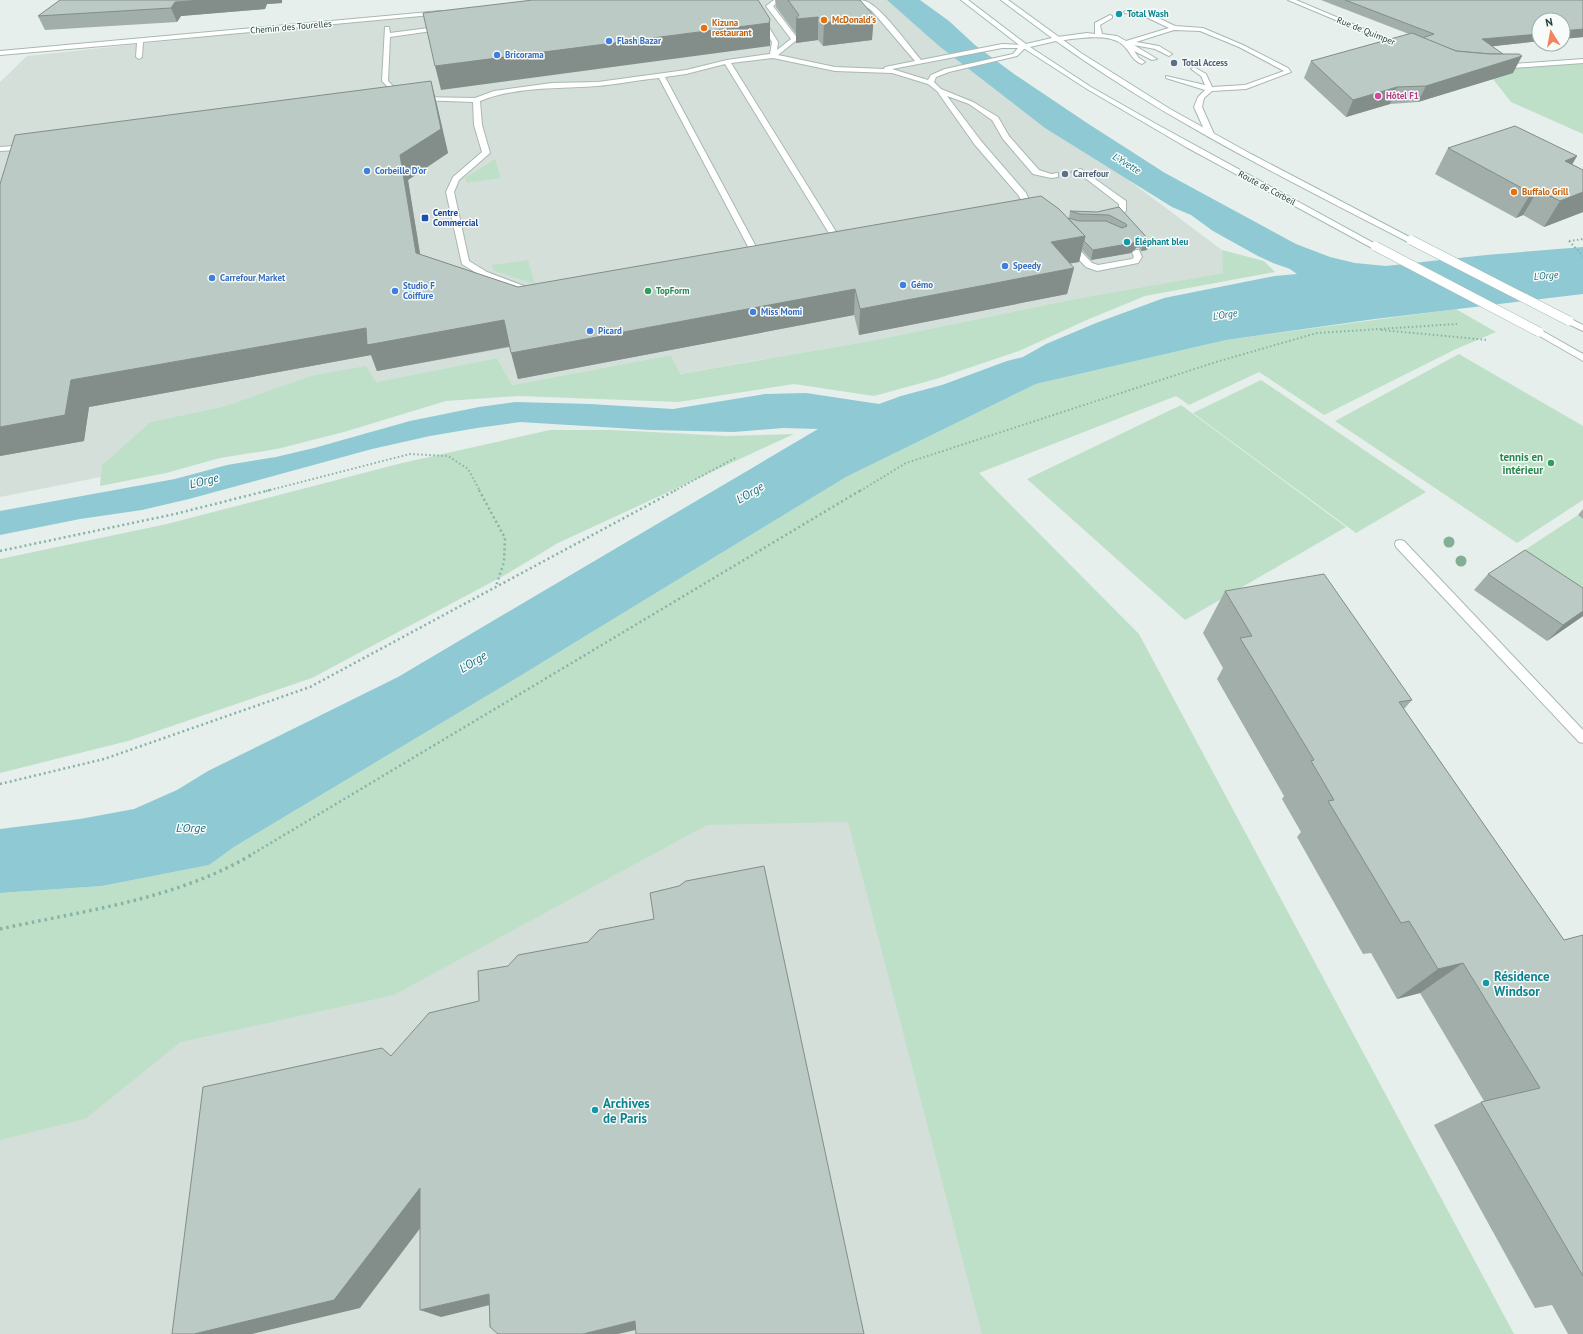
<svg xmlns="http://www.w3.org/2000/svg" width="1583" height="1334" font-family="'PT Sans',sans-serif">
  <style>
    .built { fill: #d4dfda }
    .green { fill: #bfe0c8 }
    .water { fill: #8ec9d4 }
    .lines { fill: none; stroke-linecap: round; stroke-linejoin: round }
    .service-casing { stroke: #a8b8b2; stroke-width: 2 }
    .minor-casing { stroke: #a8b8b2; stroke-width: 2 }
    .secondary-casing { stroke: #a4bbb3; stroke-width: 2 }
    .path-far2 { stroke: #86b3a5; stroke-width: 2; stroke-dasharray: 1.5 2.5; stroke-linecap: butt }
    .path-far1 { stroke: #86b3a5; stroke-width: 2.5; stroke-dasharray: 2 3; stroke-linecap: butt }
    .path { stroke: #86b3a5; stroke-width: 3.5; stroke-dasharray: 2.5 4; stroke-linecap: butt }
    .service { fill: #fff; fill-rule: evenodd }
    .minor { fill: #fff; fill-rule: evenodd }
    .secondary { fill: #fff; fill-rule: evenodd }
    .secondary-bridge-casing { stroke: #a4bbb3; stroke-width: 10; stroke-linecap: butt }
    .secondary-bridge { stroke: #fff; stroke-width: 9 }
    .tree { fill: #80af93 }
    .wall { fill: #a1aea9 }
    .shaded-wall { fill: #838d89 }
    .building { fill: #bbcac4; stroke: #838d89 }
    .culture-dot { fill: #0f9aa8; stroke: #f7fbf9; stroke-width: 1.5 }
    .food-dot { fill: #e8710a; stroke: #f7fbf9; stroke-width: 1.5 }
    .shop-dot { fill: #3f7fe0; stroke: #f7fbf9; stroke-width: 1.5 }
    .service-dot { fill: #5c6f8a; stroke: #f7fbf9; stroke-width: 1.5 }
    .hotel-dot { fill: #d1479c; stroke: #f7fbf9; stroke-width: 1.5 }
    .transit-dot { fill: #1a4fb4; stroke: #f7fbf9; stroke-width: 1.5 }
    .leisure-dot { fill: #2e9e5b; stroke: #f7fbf9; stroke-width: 1.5 }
    .labels { text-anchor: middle; stroke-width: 3; stroke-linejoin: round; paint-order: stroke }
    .far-culture-label { font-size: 9px; font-weight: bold; fill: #0d838f; stroke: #f7fbf9; text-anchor: start }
    .far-food-label { font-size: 9px; font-weight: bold; fill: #c56008; stroke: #f7fbf9; text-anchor: start }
    .far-street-label { font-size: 9px; fill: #24423a; stroke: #f7fbf9 }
    .far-shop-label { font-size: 9px; font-weight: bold; fill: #366cbe; stroke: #f7fbf9; text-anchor: start }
    .far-service-label { font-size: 9px; font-weight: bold; fill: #4e5e75; stroke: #f7fbf9; text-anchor: start }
    .far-hotel-label { font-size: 9px; font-weight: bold; fill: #b23c85; stroke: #f7fbf9; text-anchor: start }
    .far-transit-label { font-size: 9px; font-weight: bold; fill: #164399; stroke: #f7fbf9; text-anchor: start }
    .far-leisure-label { font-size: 9px; font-weight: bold; fill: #27864d; stroke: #f7fbf9; text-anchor: start }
    .far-water-label { font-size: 10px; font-style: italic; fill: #1c6f80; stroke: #f7fbf9 }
    .leisure-label { font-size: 11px; font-weight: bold; fill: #27864d; stroke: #f7fbf9; text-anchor: end }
    .water-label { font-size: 12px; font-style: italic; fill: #1c6f80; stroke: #f7fbf9 }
    .near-culture-label { font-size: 13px; font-weight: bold; fill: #0d838f; stroke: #f7fbf9; text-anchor: start }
  </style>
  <rect width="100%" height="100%" fill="#e6efeb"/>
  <g class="built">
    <polygon points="552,0 888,0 1222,250 1224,273 1080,298 870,341 679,374 671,355 512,385 497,358 376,382 226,406 150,422 102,465 101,477 0,497 0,82 27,56"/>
    <polygon points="971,477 1494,1334 0,1334 0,983"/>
  </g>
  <g class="green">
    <polygon points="1583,61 1583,134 1511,102 1485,69"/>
    <polygon points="495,159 501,178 467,183 465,178"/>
    <polygon points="1222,250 1264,261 1275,272 1145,296 1089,319 1019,351 936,379 874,396 794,384 678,402 519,396 446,401 344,432 277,449 220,458 166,473 100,486 102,465 150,422 226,406 311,376 366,366 376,382 497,358 512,385 671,355 680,374 870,341 1080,298 1223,273"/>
    <polygon points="528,260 535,284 494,271 492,265"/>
    <polygon points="1456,309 1496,332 1456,349 1324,415 1259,372 1189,405 1176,396 979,473 1139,634 1514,1334 982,1334 848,822 707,825 394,995 181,1042 85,1119 0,1140 0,893 102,886 208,865 234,847 520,676 846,477 1036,384 1226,340"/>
    <polygon points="1459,354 1583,426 1583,500 1517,543 1335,421"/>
    <polygon points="1261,380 1426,492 1356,533 1193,413"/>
    <polygon points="1181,405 1346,527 1185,620 1027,479"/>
    <polygon points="550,430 613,430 727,436 794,434 558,543 505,575 312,678 128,741 0,773 0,559 167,524 402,463"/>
    <polygon points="1578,515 1583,519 1583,603 1514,557"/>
  </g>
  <polygon class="water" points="887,0 920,0 949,21 975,45 1014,74 1087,123 1165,173 1296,244 1330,257 1355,263 1386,266 1486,255 1583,247 1583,294 1375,319 1226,340 1036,384 846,477 520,676 234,847 209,865 168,873 102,886 0,893 0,829 80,819 134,809 177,790 208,771 398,677 818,429 783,428 734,432 651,430 520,422 477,428 430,436 372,449 189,499 142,510 80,519 0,535 0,511 175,479 227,465 276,457 314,448 410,421 479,407 515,402 590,404 673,409 765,394 806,393 879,404 901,396 942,385 1007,361 1023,357 1046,344 1096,323 1164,298 1275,276 1297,274 1290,269 1273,263 1258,256 1213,231 1191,215 1172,207 1045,128 939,46"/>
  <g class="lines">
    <defs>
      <g id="service">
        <path d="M746,0H752L778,42L777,50L791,39L766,6L774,0H781L773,6L798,39L778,55L835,67L884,69L885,67L915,61L879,19L871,10L856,0C859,0 862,0 865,1C881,6 909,46 921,60L1002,44L1026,45V47L1017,56L949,72L936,77L934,82L941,89L973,102L998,117L1009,136L1039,170L1051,174L1058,173V177L1051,178L1033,174L1003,139L992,120L969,104L947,96L981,141L1026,193L1033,210L1037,213L1036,215H1033L1027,213L1019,196L975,145L937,91L928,84L892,73L835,71L773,58L731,63L843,243L842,245H839L835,243L725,64L686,74L665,77L761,256L760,258H754L753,256L659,78C639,80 618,84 598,86C558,89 518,86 480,101L482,125L490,153L459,180L454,192L469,261L487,272L535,290L536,292L535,294H529L481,276L462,264L446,192L453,177L482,152L474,125L473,102L419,100L417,99V97L475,98L494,91L552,83L598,82L686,70L727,60L770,54L772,42ZM1002,48H1018L1013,54L945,69L931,75L928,80L892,69Z"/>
        <path d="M1127,10L1148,13L1175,26L1203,28L1243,45L1288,68L1291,72L1246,89L1212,91L1204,98L1202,107L1214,134L1210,136H1207L1194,107L1198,97L1205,90L1166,78V76L1205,85L1201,76L1191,69L1194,67L1206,74L1212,87L1245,85L1284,71L1239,47L1200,31L1174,30L1136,42L1159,46L1172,54L1169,56L1155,49L1134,45L1157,59L1152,60L1134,51L1139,58L1145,62L1142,64C1132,61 1130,51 1123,45C1109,32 1074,39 1057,41L1054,39L1057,37L1087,33L1095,34V23L1110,15L1112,16V18L1100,25L1102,34L1117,36L1126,41L1169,28L1144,16L1125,13L1124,12Z"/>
        <polygon points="440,11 442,12 442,14 143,42 142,57 139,59 136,57 137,43 0,55 0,51"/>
        <polygon points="444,26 447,28 446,29 390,37 388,81 398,91 406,94 403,96 394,93 382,81 385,27 389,27 390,33"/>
        <polygon points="27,145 31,147 30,149 0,151 0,147"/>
        <polygon points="1081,169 1126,201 1126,211 1120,215 1103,218 1103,214 1114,211 1119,208 1119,204 1080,174 1075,174 1071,172"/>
        <polygon points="1066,242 1072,242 1092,263 1098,265 1132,259 1134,257 1132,252 1136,250 1139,250 1142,257 1138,263 1097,271 1086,267 1066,246 1065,244"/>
        <polygon points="1400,540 1404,541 1583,730 1583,743 1579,742 1396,547 1395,544 1396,541"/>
      </g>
      <g id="minor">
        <polygon points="1288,0 1296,0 1405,46 1400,47"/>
        <polygon points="1583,59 1583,63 1500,69 1497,67 1500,65"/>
      </g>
      <g id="secondary">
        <path d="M961,0H968L1026,44L1052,38L1001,0H1008L1081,53L1170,109L1251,154L1415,240L1414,242H1408C1288,180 1166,120 1056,41L1030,47L1091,87L1158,125L1379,246L1378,248H1372L1186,147L1087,89L1022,47Z"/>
        <polygon points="1569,318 1583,325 1583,331 1566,323 1565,321 1566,319"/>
        <polygon points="1539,329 1583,354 1583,361 1536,334 1534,332"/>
      </g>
    </defs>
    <use href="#service" class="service-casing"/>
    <use href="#minor" class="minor-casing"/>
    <use href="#secondary" class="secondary-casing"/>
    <g class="path-far2">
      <polyline points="1569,241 1583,256"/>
      <polyline points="1569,241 1583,239"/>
      <polyline points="1381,330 1488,340"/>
      <polyline points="266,491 410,454 448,456 468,469 480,491"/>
      <polyline points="674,491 735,458"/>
      <polyline points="860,491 906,463 1216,362 1317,333 1457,324"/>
    </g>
    <g class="path-far1">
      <polyline points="479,490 505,538 504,562 496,586"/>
      <polyline points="0,551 175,514 270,490"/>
      <polyline points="0,784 104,759 310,687 676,490"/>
      <polyline points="249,856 861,490"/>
    </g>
    <path class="path" d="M0,929C83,911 177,899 251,855"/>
    <use href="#service" class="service"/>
    <use href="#minor" class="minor"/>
    <use href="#secondary" class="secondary"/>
    <defs>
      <g id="secondary-bridge">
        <polyline points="1411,240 1569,321"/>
        <polyline points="1375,246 1539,332"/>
      </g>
    </defs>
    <use href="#secondary-bridge" class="secondary-bridge-casing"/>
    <use href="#secondary-bridge" class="secondary-bridge"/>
  </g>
  <g class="tree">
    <circle cx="1449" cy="542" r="5.5"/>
    <circle cx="1461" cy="561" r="5.5"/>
  </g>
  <g class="wall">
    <polygon points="60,0 282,0 282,3 267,4 265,9 181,16 177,22 45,30 38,16"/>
    <polygon points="775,0 860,0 872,40 823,46 818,40 796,43 796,34 776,7"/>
    <polygon points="1321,0 1583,0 1583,37 1492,46 1513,73 1418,102 1390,104 1346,117 1304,78 1311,61 1409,34"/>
    <polygon points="431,81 437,105 448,153 408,180 420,254 518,287 1069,219 1070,211 1097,212 1119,207 1150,241 1147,250 1141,251 1139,248 1136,248 1131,253 1091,260 1082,250 1079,262 1069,263 1074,268 1067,294 859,335 854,315 518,379 510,347 377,371 371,355 89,407 84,441 0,456 0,184"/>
    <polygon points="1448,148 1577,156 1572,164 1583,170 1583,212 1544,227 1523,215 1516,218 1435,174"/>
    <polygon points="1583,509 1583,519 1578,515"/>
    <polygon points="1488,574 1583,616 1547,641 1474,590"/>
    <polygon points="1225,591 1412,700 1404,709 1564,940 1583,935 1583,1334 1568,1334 1552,1305 1535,1308 1434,1125 1481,1102 1484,1101 1420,993 1397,999 1371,953 1363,954 1297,837 1301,832 1282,799 1284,796 1217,679 1223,668 1203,633"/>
  </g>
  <g class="shaded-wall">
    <polygon points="204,0 282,0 282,3 267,4 265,9 181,16 177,22 171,8 175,2"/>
    <polygon points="874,16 872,40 823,46 824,23"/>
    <polygon points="818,17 818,40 796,43 796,19"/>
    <polygon points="770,19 770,46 441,90 435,66"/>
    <polygon points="1583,29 1583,37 1563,39 1563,31"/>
    <polygon points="1539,34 1539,41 1478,48 1482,39"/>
    <polygon points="1522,56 1513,73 1418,102 1426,86"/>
    <polygon points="431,81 437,105 448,153 408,180 424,278 416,253 400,155"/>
    <polygon points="1397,87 1390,104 1346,117 1353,100"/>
    <polygon points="1577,156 1562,182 1565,161"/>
    <polygon points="1538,190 1523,215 1516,218 1531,193"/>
    <polygon points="1583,192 1583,212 1544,227 1560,201"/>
    <polygon points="1085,236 1079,262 1045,268 1051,242"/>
    <polygon points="1139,239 1136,248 1131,253 1091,260 1093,250"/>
    <polygon points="1150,241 1147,250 1141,251 1144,242"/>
    <polygon points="1074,268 1067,294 859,335 860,309"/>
    <polygon points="855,289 854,315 518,379 511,353"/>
    <polygon points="504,320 511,346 377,371 371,355 89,407 84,441 0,456 0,427 71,380 366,328"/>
    <polygon points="1583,611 1583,616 1547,641 1563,625"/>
    <polygon points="1463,963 1420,993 1397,999 1438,969"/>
    <polygon points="420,1188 440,1202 360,1308 252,1334 194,1334"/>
    <polygon points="489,1294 506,1301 441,1317 420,1310"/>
    <polygon points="635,1321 644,1328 618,1334 583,1334"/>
  </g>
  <g class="building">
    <polygon points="60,0 204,0 175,2 171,8 38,16"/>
    <polygon points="533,0 758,0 770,19 769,23 435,66 423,13"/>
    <polygon points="788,0 860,0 874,16 824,23 818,17 796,19 799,15"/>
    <polygon points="1345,0 1583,0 1583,29 1563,31 1563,20 1539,20 1539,34 1482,39 1503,54 1490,54 1456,51 1422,38 1434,34"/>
    <polygon points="1412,33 1456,51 1490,54 1519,54 1522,56 1426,86 1397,87 1353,100 1311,61"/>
    <polygon points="431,81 441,129 400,155 416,253 518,287 1041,196 1059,209 1085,236 1051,242 1074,268 860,309 855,289 511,353 504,320 367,345 366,328 71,380 65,415 0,427 0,184 15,135"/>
    <polygon points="1515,126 1577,156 1565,161 1583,170 1583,192 1560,201 1538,190 1531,193 1448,148"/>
    <polygon points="1119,207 1150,241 1144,242 1142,239 1139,239 1133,243 1093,250 1084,241 1085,236 1068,218 1079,221 1106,221 1122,228 1127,226 1126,224 1109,215 1080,214 1070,211 1097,212"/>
    <polygon points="1525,550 1583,588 1583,611 1563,625 1488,574"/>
    <polygon points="1324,574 1412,700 1399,702 1564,940 1583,935 1583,1276 1481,1102 1540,1088 1463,963 1438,969 1409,921 1401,923 1328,801 1334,800 1311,761 1314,760 1240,638 1252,636 1225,591"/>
    <polygon points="764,866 864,1334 636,1334 635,1321 583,1334 498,1334 490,1327 489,1294 420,1310 420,1188 334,1300 194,1334 172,1334 203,1087 382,1048 391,1056 429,1013 479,1001 478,971 508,966 518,955 588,942 599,930 654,919 650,893 679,886 686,881"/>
  </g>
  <g class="culture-dot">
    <circle cx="1119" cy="14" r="4"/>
    <circle cx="1127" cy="242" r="4"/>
    <circle cx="1486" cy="983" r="4"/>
    <circle cx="595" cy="1110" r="4"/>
  </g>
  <g class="food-dot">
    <circle cx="824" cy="20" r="4"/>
    <circle cx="704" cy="28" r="4"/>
    <circle cx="1514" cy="192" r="4"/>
  </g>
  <g class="shop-dot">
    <circle cx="609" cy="41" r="4"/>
    <circle cx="497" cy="55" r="4"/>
    <circle cx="367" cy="171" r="4"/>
    <circle cx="1005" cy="266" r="4"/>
    <circle cx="212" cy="278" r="4"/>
    <circle cx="903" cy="285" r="4"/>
    <circle cx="395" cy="291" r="4"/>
    <circle cx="753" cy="312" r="4"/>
    <circle cx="590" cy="331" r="4"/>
  </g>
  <g class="service-dot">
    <circle cx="1174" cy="63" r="4"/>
    <circle cx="1065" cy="174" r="4"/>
  </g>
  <circle class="hotel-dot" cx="1378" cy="96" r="4"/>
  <rect class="transit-dot" x="421" y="214" width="8" height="8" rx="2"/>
  <g class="leisure-dot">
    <circle cx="648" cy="291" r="4"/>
    <circle cx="1551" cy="463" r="4"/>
  </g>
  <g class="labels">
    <g class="far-culture-label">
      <text x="1127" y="17">Total Wash</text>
      <text x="1135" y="245">Éléphant bleu</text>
    </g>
    <g class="far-food-label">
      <text x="832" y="23">McDonald's</text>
      <text x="712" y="26">Kizuna<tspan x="712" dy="10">restaurant</tspan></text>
      <text x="1522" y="195">Buffalo Grill</text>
    </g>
    <g class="far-street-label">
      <text transform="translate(291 27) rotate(-5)" y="3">Chemin des Tourelles</text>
      <text transform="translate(1366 31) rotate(22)" y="3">Rue de Quimper</text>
      <text transform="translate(1267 188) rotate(28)" y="3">Route de Corbeil</text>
    </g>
    <g class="far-shop-label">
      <text x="617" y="44">Flash Bazar</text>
      <text x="505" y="58">Bricorama</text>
      <text x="375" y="174">Corbeille D'or</text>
      <text x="1013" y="269">Speedy</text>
      <text x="220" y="281">Carrefour Market</text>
      <text x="911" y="288">Gémo</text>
      <text x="403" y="289">Studio F<tspan x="403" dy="10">Coiffure</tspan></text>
      <text x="761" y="315">Miss Momi</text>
      <text x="598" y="334">Picard</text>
    </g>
    <g class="far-service-label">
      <text x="1182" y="66">Total Access</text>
      <text x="1073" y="177">Carrefour</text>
    </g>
    <g class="far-hotel-label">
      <text x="1386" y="99">Hôtel F1</text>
    </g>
    <g class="far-transit-label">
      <text x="433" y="216">Centre<tspan x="433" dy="10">Commercial</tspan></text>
    </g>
    <g class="far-leisure-label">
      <text x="656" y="294">TopForm</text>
    </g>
    <g class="far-water-label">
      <text transform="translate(1127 163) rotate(31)" y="4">L'Yvette</text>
      <text transform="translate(1546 275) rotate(-5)" y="4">L'Orge</text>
      <text transform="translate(1225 314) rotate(-9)" y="4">L'Orge</text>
    </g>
    <g class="leisure-label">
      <text x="1543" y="461">tennis en<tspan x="1543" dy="13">intérieur</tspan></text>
    </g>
    <g class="water-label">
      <text transform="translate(204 481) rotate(-14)" y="4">L'Orge</text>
      <text transform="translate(750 493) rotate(-31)" y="4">L'Orge</text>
      <text transform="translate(473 662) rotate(-32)" y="4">L'Orge</text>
      <text x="191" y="832">L'Orge</text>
    </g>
    <g class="near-culture-label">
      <text x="1494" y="981">Résidence<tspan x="1494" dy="15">Windsor</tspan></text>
      <text x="603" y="1108">Archives<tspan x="603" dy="15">de Paris</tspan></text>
    </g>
  </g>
  <g transform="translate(1551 32) rotate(349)"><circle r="19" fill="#f7fbf9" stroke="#a3b1ad"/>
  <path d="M0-3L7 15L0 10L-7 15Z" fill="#f4845f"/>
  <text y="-6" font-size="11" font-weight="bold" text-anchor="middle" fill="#24423a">N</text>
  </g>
</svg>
